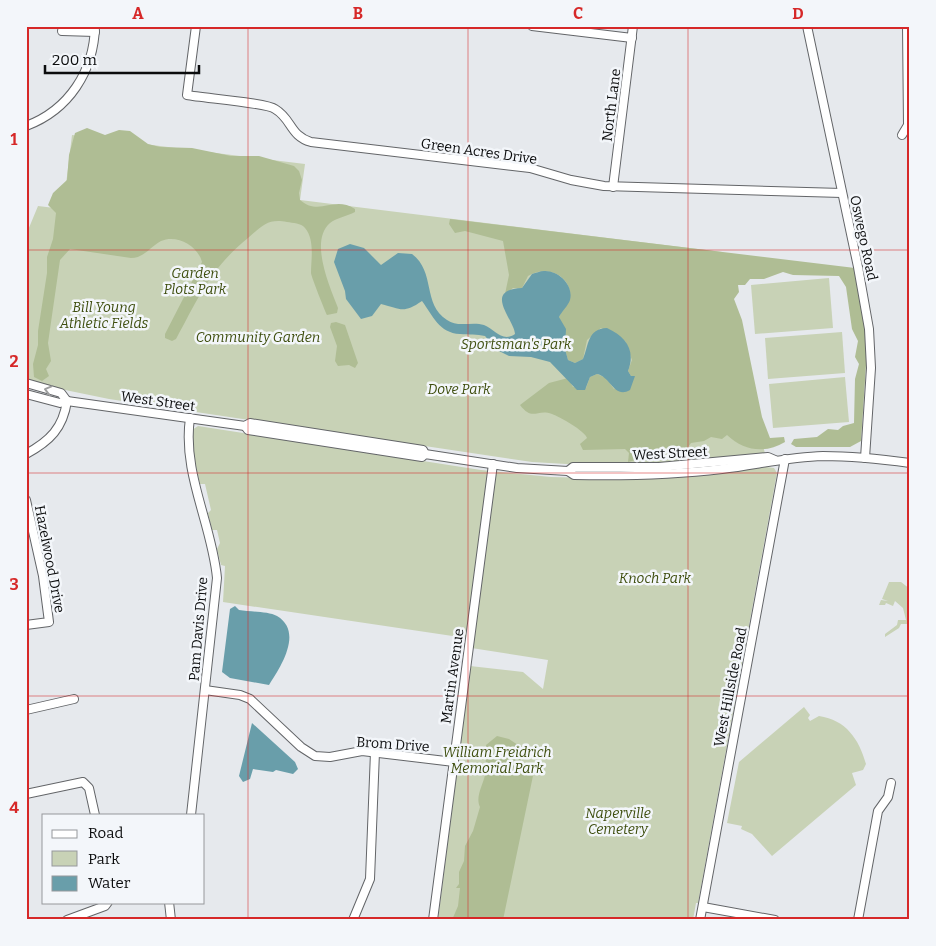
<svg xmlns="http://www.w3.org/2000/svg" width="936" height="946" font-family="Bitter,serif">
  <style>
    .green { fill: #c8d2b6 }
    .forest { fill: #afbd94 }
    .water { fill: #699eaa }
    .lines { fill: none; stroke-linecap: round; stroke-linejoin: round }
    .minor-casing { stroke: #636568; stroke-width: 10 }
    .minor { stroke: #fff; stroke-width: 8 }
    .oneway { stroke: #9d9e9e }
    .grid { fill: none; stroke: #d62828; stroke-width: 1; stroke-opacity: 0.55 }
    .labels { text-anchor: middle; stroke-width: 5; stroke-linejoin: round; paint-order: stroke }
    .street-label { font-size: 14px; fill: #0b0c0d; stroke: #f3f6fa }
    .park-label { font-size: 14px; font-style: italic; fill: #3e4e0e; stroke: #f3f6fa }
    .neatline { fill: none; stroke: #d62828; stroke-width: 2 }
    .grid-label { font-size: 16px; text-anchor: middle; font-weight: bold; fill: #d62828 }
  </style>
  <rect width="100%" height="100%" fill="#e6e9ed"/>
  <g class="green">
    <polygon points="72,135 305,164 300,200 722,252 765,454 646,465 600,466 532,462 109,399 36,384 26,379 26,235 38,206 63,209"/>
    <polygon points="829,278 833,328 755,334 751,285"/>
    <polygon points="842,332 845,373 768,379 765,338"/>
    <polygon points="845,377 849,422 773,428 769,384"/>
    <polygon points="198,426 481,470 551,477 636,479 712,474 766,467 774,468 777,473 698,903 696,903 693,920 438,920 470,666 523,672 543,689 548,660 465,647 466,638 223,602 225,566 221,565 217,549 220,543 217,530 212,530 208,513 211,510 205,484 200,484 192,450 192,430"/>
    <polygon points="889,582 901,582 910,589 910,624 901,624 899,628 885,637 885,634 897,625 898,620 906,620 903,608 895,601 893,606 886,603 885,605 879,605 881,600 888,601 882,599"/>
    <path d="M804,707L810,715L808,718L810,721L819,716C846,720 859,739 866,764L863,770L852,773L856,785L772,856L752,834L741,829L742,826L727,823L739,762Z"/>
  </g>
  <g class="forest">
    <path d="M87,128L105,135L119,130L130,131L148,144L160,147L192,148L231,156H259L294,166L299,171L302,180L299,193L300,200C320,217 333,195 355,209V212C347,216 336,218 330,223C309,241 330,287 338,308L337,313L327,315C325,311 311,276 311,273C311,259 315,240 305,228C301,223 293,223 287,222C268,218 262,226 248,238C210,269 199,297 176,339L172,341L165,338V334L202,262C198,246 177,234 161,241C150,247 144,258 131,258L70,249L60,260L48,343L51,361L46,369L49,376L42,381L34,377L33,364L38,345V331L47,273V257L53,239L56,213L48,205L53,193L67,180L69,155L75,133Z"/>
    <path d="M450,219L855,268L866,328L867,350L861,441L850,447H796L791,444L794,439L817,437L828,429L838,430L843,426L854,423L855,379L859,364L855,357L858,341L852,329L846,287L839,276L793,275L783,272L764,279H750L745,285H738L739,292L734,299L742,320L762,417L770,438L784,437L785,442C765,454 744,451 727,435L722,439L711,437L704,441L691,443C686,449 686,453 677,455L667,448L663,449L659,459L649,462L640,459L628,462L629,453L625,449L583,450L580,444L587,438C585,431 560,417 552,414C537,408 533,422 520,405L549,383L568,378L573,387L586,388L590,377L597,374L606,378L614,389L635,376H631L628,371L632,360L625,341L601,328L587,340L583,359L575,363L568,360L565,349L566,336L559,317C563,308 571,303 570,292C567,272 543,266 528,276L522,288H513L505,294L509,275L503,241L465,231L455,233L449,224Z"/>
    <polygon points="336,322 345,325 358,363 355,368 349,365 338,366 335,361 337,346 330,327 331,323"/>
    <path d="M497,736L509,739L521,747V762L527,769L534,771L503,920H452L458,906L460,888H456L459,884V872L464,861L465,846L473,831L480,807C475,797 483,785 485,775C486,765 486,755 486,745Z"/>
  </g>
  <g class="water">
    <path d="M350,244L364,248L381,265L398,253L412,254C436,272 422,304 447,320C458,328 472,321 484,325C495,329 502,343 515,334C514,319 482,290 522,288L532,274C536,273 540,271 544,271C558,270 574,285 570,300C568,306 562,311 559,317L566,329L565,349L568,360L575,363L583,359C589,345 587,329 607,328C626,337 636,350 628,371L631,376H635L630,390C614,399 611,377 597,374L590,377L585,390H577L550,362L531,357L509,356L497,350L485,336C477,334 469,335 460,334C439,333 433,316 422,301C403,314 401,309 381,304L372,316L361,319L346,299L345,291L334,262L338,249Z"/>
    <path d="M235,606L239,610C250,612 268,611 277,616C304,632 280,668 269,685L230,678L222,672L230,609Z"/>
    <polygon points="252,723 295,762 298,769 293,774 276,770 273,772 253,769 250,779 243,782 239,776"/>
  </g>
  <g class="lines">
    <defs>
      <g id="minor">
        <path d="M196,26L187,95C203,98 267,103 275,109C292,119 290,136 311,142L530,168L571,180L604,186L842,193"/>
        <polyline points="532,26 632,38"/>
        <polyline points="807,26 858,267 869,329 871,368 865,458"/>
        <polyline points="62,31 95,32"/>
        <path d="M26,126C69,110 94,71 95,26"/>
        <polyline points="902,135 908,125 907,26"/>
        <polyline points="613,187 633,26"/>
        <polyline points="26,383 61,393 67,401"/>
        <polyline points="26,394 60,403 67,401 245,426 250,423 423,450 425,454"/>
        <path d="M190,418C182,473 212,524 217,578L191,815"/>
        <path d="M245,426L248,430L422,457L425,454L517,468L568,471L574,475C623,476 673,475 722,469C756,465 788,457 823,456C852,456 881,459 910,463"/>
        <path d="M26,454C50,441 63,428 67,401"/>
        <polyline points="568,471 573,467 659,467 768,457 775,460"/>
        <polyline points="26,500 43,576 49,622 26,625"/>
        <polyline points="205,690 240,695 250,699 301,747 315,756 330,757 362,751 454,762"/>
        <polyline points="26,710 74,699"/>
        <polyline points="26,794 83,782 89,788 95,815"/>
        <polyline points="169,902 171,920"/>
        <polyline points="703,907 775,920"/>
        <polyline points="67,920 105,906 108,902"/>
        <polyline points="353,920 370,879 375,752"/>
        <polyline points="433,920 493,464"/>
        <polyline points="700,920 785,459"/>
        <polyline points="858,920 878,811 888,797 891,783"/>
      </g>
    </defs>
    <use href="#minor" class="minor-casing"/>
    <use href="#minor" class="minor"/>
  </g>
  <defs><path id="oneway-chevron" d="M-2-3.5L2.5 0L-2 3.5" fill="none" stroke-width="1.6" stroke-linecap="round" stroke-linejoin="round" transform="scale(1.25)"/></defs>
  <use class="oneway" href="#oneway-chevron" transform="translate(48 390) rotate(-165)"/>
  <path class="grid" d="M248,26V920M468,26V920M688,26V920M26,250H910M26,473H910M26,696H910"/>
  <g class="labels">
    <g class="street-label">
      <text transform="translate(611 105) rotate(-83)" y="5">North Lane</text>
      <text transform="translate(479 151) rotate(8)" y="5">Green Acres Drive</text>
      <text transform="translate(864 238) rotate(78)" y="5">Oswego Road</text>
      <text transform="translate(158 401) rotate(8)" y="5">West Street</text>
      <text transform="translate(670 453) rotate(-3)" y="5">West Street</text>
      <text transform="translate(50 559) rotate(79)" y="5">Hazelwood Drive</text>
      <text transform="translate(198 629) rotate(-85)" y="5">Pam Davis Drive</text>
      <text transform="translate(452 676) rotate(-82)" y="5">Martin Avenue</text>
      <text transform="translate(730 687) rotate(-79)" y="5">West Hillside Road</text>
      <text transform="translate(393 744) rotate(4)" y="5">Brom Drive</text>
    </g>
    <g class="park-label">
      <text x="195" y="278">Garden<tspan x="195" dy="16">Plots Park</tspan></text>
      <text x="104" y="312">Bill Young<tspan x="104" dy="16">Athletic Fields</tspan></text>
      <text x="258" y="342">Community Garden</text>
      <text x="516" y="349">Sportsman's Park</text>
      <text x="459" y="394">Dove Park</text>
      <text x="655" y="583">Knoch Park</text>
      <text x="497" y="757">William Freidrich<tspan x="497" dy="16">Memorial Park</tspan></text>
      <text x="618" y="818">Naperville<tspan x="618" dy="16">Cemetery</tspan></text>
    </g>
  </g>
  <rect width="936" height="946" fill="none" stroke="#f3f6fa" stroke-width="55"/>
  <rect x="42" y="814" width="162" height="90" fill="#f3f6fa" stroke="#96989b"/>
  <rect x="52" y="830" width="25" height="8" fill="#ffffff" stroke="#96989b"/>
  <text x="88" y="838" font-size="15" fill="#0b0c0d">Road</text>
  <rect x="52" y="851" width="25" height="15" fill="#c8d2b6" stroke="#96989b"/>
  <text x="88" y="864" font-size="15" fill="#0b0c0d">Park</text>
  <rect x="52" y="876" width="25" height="15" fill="#699eaa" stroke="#96989b"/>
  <text x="88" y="888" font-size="15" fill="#0b0c0d">Water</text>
  <path d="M45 65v8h154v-8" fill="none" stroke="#0b0c0d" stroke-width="2.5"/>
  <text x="52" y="65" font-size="15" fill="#0b0c0d" stroke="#f3f6fa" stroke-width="4" paint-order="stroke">200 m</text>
  <rect x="28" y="28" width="880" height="890" class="neatline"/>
  <g class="grid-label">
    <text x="138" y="19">A</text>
    <text x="358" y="19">B</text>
    <text x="578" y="19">C</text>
    <text x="798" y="19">D</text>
    <text x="14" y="145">1</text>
    <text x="14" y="367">2</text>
    <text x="14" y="590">3</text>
    <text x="14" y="813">4</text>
  </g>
</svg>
